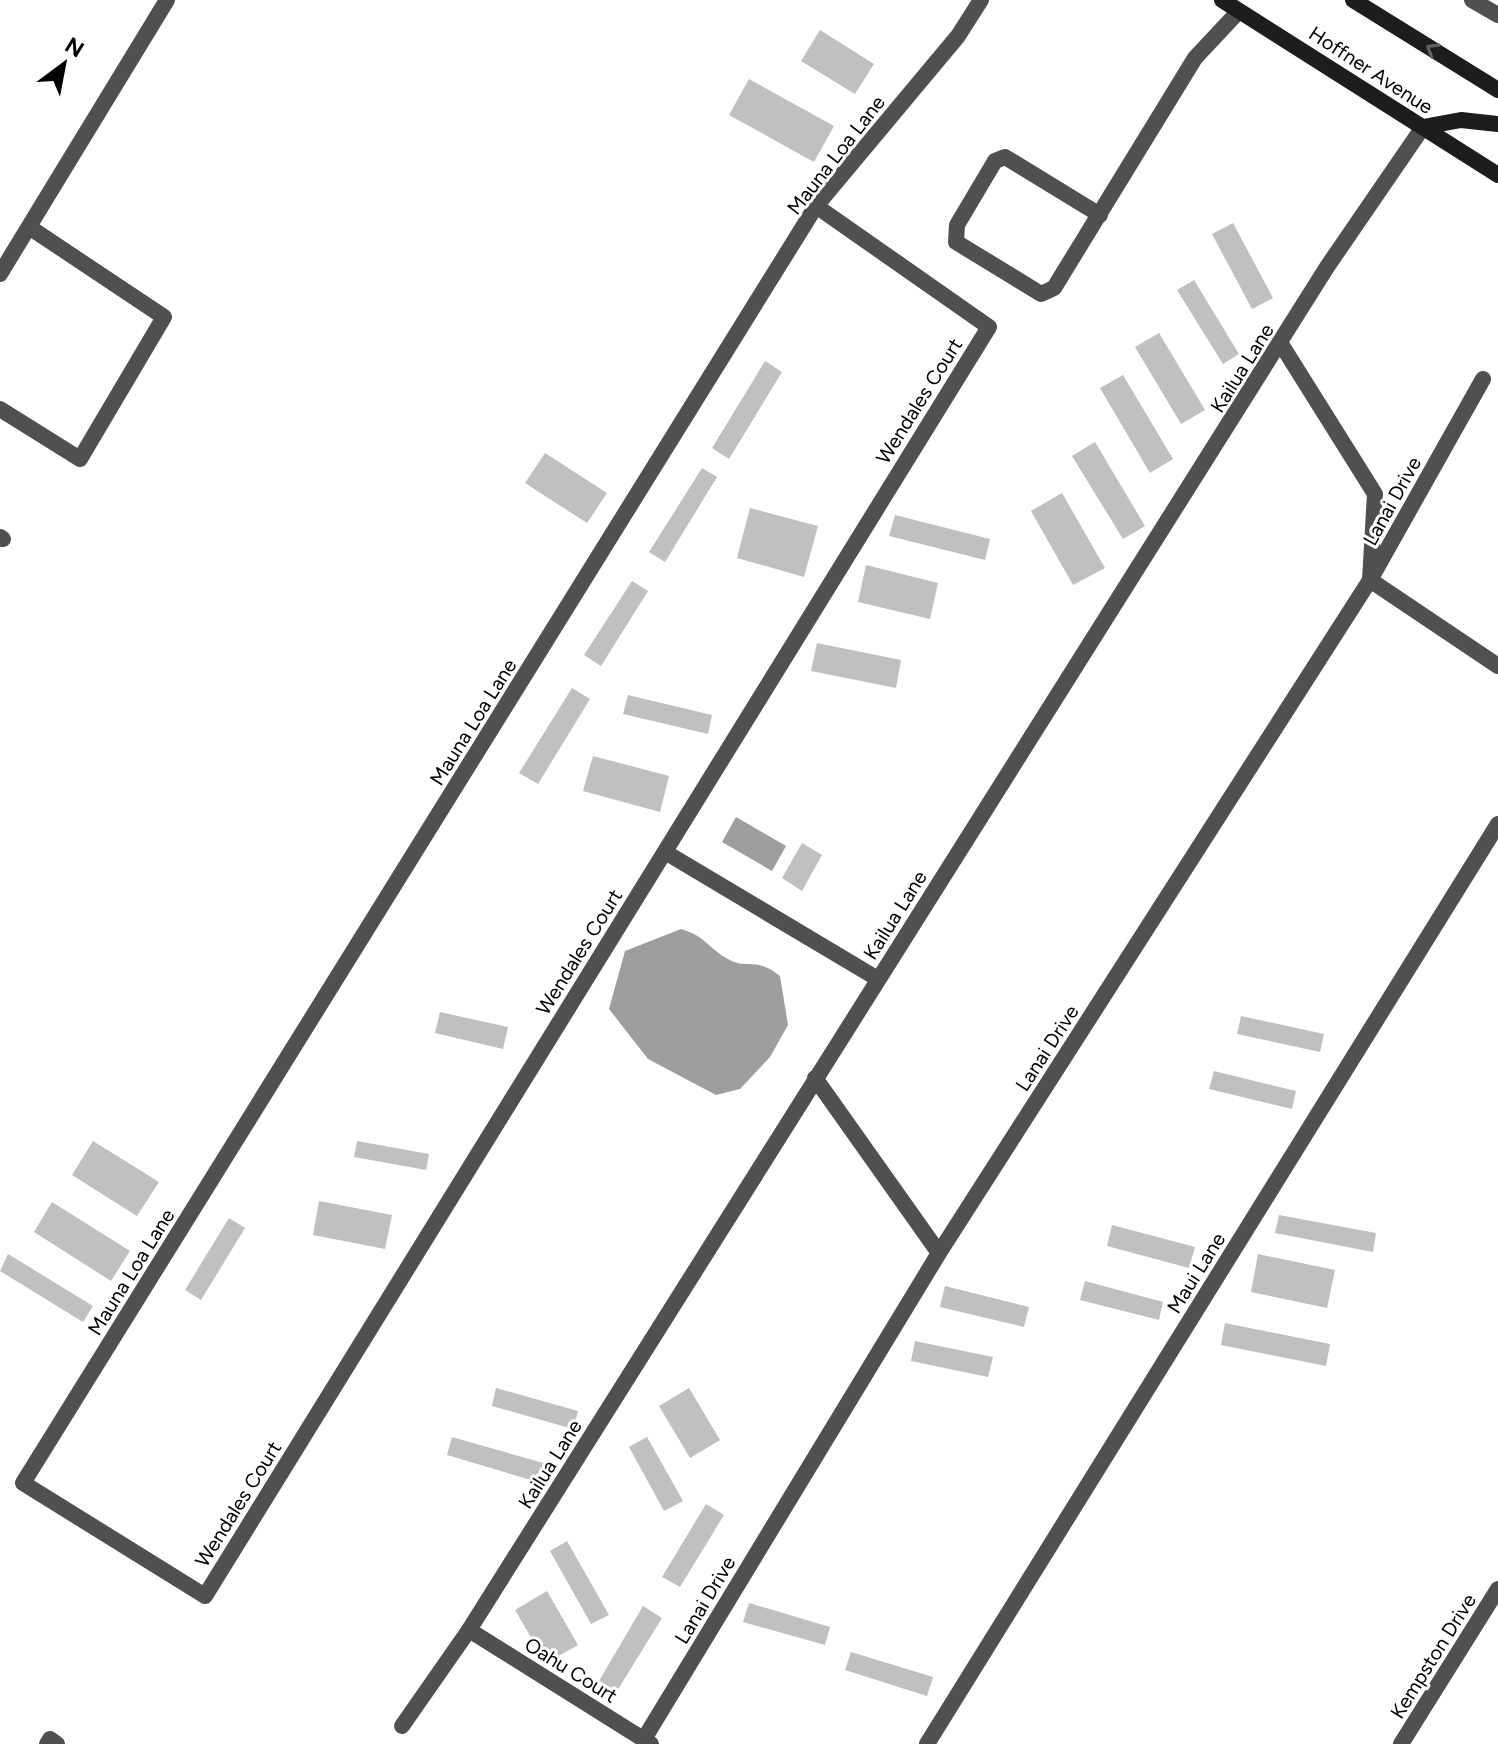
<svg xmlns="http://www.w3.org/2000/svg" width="1498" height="1744" font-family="Figtree,sans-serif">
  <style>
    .water { fill: #9e9e9e }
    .building { fill: #c0c0c0 }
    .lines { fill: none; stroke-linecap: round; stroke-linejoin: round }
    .service { stroke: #505050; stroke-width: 16 }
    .minor { stroke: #505050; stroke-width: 16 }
    .secondary { stroke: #1d1d1d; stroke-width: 16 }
    .oneway { stroke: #616161 }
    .labels { text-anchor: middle; stroke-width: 6; stroke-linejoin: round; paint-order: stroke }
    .street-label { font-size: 20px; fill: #000; stroke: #fff }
  </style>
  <rect width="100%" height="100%" fill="#fff"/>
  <g class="water">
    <polygon points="736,817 786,846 772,871 722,842"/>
    <path d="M681,929C706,936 709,949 728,959C746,970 755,956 780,976L788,1025L770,1057L740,1089L716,1095L648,1059L609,1009L625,951Z"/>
  </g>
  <g class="building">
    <polygon points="820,30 874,64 855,94 801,61"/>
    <polygon points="749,79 834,126 814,162 729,115"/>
    <polygon points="1233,223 1273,298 1252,309 1212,234"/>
    <polygon points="1194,280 1239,354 1223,364 1177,290"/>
    <polygon points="1159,333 1205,410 1181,424 1135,347"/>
    <polygon points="765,361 782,372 729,459 712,448"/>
    <polygon points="1123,375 1173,459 1150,473 1100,388"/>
    <polygon points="1095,442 1145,526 1123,539 1072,456"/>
    <polygon points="545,453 607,493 587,523 525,483"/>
    <polygon points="702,468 717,477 665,562 649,552"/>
    <polygon points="1062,493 1105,568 1073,585 1031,511"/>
    <polygon points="750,508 818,526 804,577 737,558"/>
    <polygon points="895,515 990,539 985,560 889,536"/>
    <polygon points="866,565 938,583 930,619 858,602"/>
    <polygon points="632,581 648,591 601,666 584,655"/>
    <polygon points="817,643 901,660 896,688 811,671"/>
    <polygon points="572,688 590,699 538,784 519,773"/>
    <polygon points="628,695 712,715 708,734 623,714"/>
    <polygon points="593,756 669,776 660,812 583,791"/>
    <polygon points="802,843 822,855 802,891 782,878"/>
    <polygon points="440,1012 508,1027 503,1049 435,1033"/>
    <polygon points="1241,1016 1324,1034 1320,1052 1237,1034"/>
    <polygon points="1214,1071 1296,1091 1292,1109 1209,1089"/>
    <polygon points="93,1141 159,1182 137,1216 72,1175"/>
    <polygon points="357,1141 429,1154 426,1170 354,1157"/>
    <polygon points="319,1201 392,1215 385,1249 313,1235"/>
    <polygon points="52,1202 130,1251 111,1281 34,1232"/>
    <polygon points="1279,1215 1376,1233 1373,1252 1275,1233"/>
    <polygon points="229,1218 245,1228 201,1300 185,1290"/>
    <polygon points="1112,1225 1195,1247 1189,1268 1107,1246"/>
    <polygon points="8,1254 93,1306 83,1322 0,1271"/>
    <polygon points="1258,1254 1335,1270 1327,1308 1251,1292"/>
    <polygon points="1085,1281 1163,1302 1159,1320 1080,1300"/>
    <polygon points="945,1286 1029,1307 1024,1327 940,1307"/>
    <polygon points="1225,1323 1330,1344 1326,1366 1221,1345"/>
    <polygon points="915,1341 993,1357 988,1377 911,1361"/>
    <polygon points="496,1388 578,1411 573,1429 492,1406"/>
    <polygon points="689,1388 720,1440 690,1458 659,1406"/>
    <polygon points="452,1437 547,1464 541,1483 447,1455"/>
    <polygon points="647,1437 683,1501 664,1511 629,1447"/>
    <polygon points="706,1504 724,1515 680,1587 662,1577"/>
    <polygon points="567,1541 609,1615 591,1624 550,1551"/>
    <polygon points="547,1591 578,1645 546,1663 515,1610"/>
    <polygon points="749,1603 830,1627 825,1645 743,1622"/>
    <polygon points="643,1606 662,1618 617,1691 599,1681"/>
    <polygon points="851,1652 933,1677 927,1696 845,1670"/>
  </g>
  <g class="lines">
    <g class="service">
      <polyline points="1472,0 1498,15"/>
      <polyline points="1100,215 1005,157 995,161 957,225 956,242 1041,294 1054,288 1195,58 1239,11"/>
      <polyline points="0,274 167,0"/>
      <polyline points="0,409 80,459 164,317 29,227"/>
      <polyline points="0,537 3,539"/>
      <polyline points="402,1726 469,1630"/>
      <polyline points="47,1744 50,1739 57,1744"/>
    </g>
    <g class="minor">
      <polyline points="816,206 989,327 205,1596 23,1483 816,206 958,36 981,0"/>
      <polyline points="1281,344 1375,494 1370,580 1498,666"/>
      <polyline points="665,852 878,979"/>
      <polyline points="815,1078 939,1253"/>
      <polyline points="644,1739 939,1253 1370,580 1483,379"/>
      <polyline points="651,1744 469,1630 1327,267 1423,127"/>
      <polyline points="927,1744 1498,824"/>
      <polyline points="1401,1744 1498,1589"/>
    </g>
    <g class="secondary">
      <polyline points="1222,0 1498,175"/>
      <polyline points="1353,0 1498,90"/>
      <polyline points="1423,127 1461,120 1498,124"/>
    </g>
  </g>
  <defs><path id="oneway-chevron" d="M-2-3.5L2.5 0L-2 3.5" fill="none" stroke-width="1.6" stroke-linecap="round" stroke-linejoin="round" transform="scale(2)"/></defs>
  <use class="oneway" href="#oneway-chevron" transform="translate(1432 49) rotate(-148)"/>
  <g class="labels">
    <g class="street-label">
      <text transform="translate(1371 70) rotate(33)" y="7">Hoffner Avenue</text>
      <text transform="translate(836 155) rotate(-52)" y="7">Mauna Loa Lane</text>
      <text transform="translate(1242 368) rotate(-58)" y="7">Kailua Lane</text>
      <text transform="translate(919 401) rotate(-58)" y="7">Wendales Court</text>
      <text transform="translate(1392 501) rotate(-61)" y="7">Lanai Drive</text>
      <text transform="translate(473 722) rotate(-58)" y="7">Mauna Loa Lane</text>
      <text transform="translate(895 915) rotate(-58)" y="7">Kailua Lane</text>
      <text transform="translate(579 952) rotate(-58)" y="7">Wendales Court</text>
      <text transform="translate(1047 1048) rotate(-57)" y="7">Lanai Drive</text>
      <text transform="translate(131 1272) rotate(-58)" y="7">Mauna Loa Lane</text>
      <text transform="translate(1196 1273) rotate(-58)" y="7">Maui Lane</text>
      <text transform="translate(550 1464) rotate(-58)" y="7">Kailua Lane</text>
      <text transform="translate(238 1504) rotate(-58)" y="7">Wendales Court</text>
      <text transform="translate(705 1600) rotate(-59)" y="7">Lanai Drive</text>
      <text transform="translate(1433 1656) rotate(-58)" y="7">Kempston Drive</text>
      <text transform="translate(571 1670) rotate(32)" y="7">Oahu Court</text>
    </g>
  </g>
  <g transform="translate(64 64) rotate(32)" stroke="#ffffff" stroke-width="6" paint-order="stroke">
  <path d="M0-6L14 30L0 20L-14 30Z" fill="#000000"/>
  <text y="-12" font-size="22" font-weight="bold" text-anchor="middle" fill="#000000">N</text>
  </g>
</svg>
